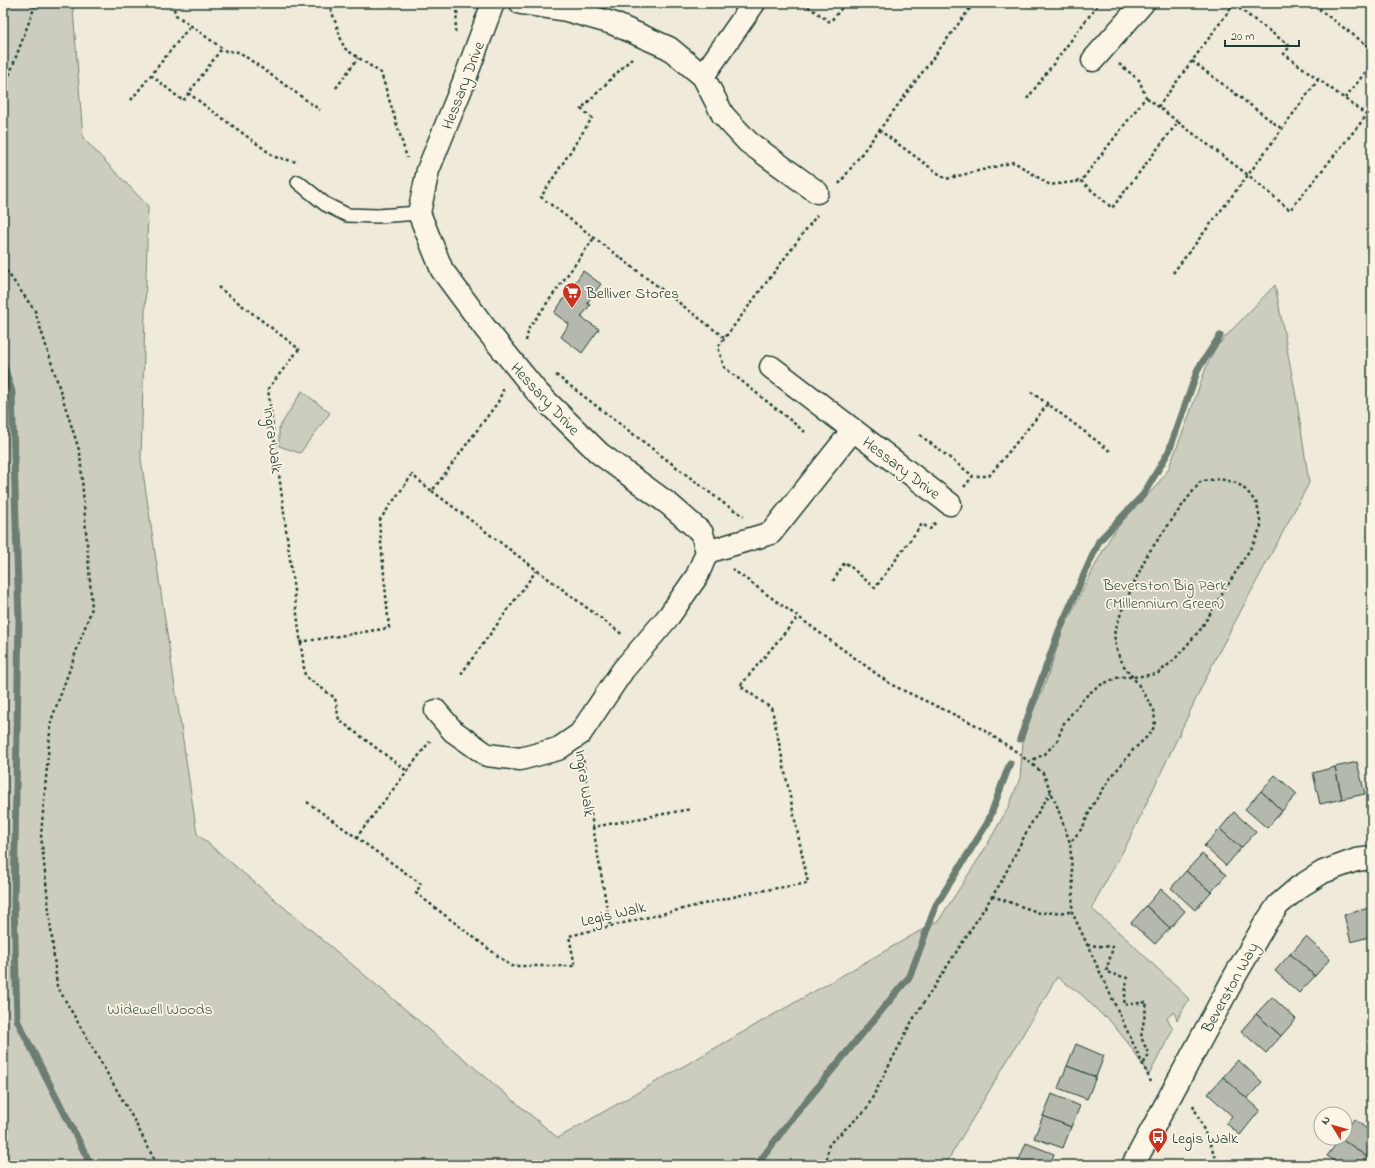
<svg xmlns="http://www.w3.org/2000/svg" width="1375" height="1168" font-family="'Indie Flower',sans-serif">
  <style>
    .green { fill: #cccdbf; stroke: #76857a }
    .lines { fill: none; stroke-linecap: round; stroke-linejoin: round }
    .stream { stroke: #6c7d71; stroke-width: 7 }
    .building { fill: #b5b9ad; stroke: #1f3d34 }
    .service-casing { stroke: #1f3d34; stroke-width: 16 }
    .minor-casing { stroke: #1f3d34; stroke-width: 25 }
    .path { stroke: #1f3d34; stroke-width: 2.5; stroke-dasharray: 3 3; stroke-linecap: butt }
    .service { stroke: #fcf5e5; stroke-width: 13 }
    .minor { stroke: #fcf5e5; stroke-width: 22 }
    .labels { text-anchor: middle; stroke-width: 3.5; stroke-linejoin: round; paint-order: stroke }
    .street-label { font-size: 16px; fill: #1f3d34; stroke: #fcf5e5 }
    .poi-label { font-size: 16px; fill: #1f3d34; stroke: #fcf5e5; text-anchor: start }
    .park-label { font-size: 16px; fill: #425a50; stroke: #fcf5e5 }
  </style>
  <rect width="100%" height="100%" fill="#efeada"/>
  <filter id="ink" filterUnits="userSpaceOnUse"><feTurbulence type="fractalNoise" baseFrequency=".025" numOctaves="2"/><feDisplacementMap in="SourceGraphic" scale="8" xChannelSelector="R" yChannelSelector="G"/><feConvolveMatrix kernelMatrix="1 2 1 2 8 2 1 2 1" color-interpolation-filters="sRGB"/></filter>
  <g filter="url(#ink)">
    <g class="green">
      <polygon points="3,3 76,3 73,9 83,138 148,206 141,459 197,834 558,1138 939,920 983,852 1009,806 1020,778 1023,741 1029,718 1043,690 1063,630 1098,560 1110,538 1123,520 1157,485 1168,470 1186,424 1207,365 1215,349 1226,336 1275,285 1297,402 1309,483 1213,663 1128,842 1096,899 1092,909 1129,941 1189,999 1177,1020 1174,1012 1167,1018 1173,1029 1149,1075 1128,1043 1106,1016 1104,1017 1081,994 1057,977 945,1165 3,1165"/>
      <polygon points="302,391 330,413 300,453 279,446 279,428"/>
    </g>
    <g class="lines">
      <g class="stream">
        <polyline points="3,363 12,392 19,620 14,903 17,1020 91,1165"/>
        <polyline points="1020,739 1059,631 1099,541 1143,495 1169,451 1198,369 1220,336"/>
        <polyline points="757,1165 789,1122 910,976 936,905 988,822 1010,763"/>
      </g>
    </g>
    <g class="building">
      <polygon points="583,271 601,284 587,303 590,305 581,317 599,329 582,353 561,337 569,324 554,313"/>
      <polygon points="1357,762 1365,794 1342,799 1335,767"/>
      <polygon points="1335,767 1342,799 1320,804 1313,773"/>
      <polygon points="1275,775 1297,794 1282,811 1261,791"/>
      <polygon points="1261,791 1282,811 1267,828 1245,809"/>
      <polygon points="1234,812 1256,832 1241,848 1220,829"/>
      <polygon points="1220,829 1241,848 1226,866 1204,846"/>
      <polygon points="1202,854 1226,875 1211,892 1186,871"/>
      <polygon points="1186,871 1211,892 1195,910 1171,888"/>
      <polygon points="1161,889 1185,911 1170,928 1146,906"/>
      <polygon points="1146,906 1170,928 1155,944 1131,923"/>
      <polygon points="1372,907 1372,936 1351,942 1344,915"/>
      <polygon points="1306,937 1330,959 1315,976 1290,954"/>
      <polygon points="1290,954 1315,976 1299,993 1275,971"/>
      <polygon points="1272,997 1296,1019 1281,1036 1256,1014"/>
      <polygon points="1256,1014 1281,1036 1266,1053 1241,1031"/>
      <polygon points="1076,1044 1104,1056 1096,1077 1067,1066"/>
      <polygon points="1238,1060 1262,1082 1247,1099 1223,1077"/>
      <polygon points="1067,1066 1096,1077 1087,1099 1058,1088"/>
      <polygon points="1223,1077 1260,1110 1240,1135 1226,1123 1232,1116 1208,1094"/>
      <polygon points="1052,1094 1080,1106 1071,1127 1043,1116"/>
      <polygon points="1043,1116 1071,1127 1063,1148 1034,1138"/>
      <polygon points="1354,1119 1372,1133 1372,1150 1367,1157 1341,1138 1345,1138 1345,1132"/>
      <polygon points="1341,1138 1367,1157 1361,1165 1339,1165 1327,1156"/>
      <polygon points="1026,1143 1054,1154 1050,1165 1017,1165"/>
    </g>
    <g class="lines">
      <defs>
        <polyline id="service" points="298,182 325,204 347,215 377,216 419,213"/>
        <g id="minor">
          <polyline points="521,3 566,10 612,23 669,48 703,76 723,115 748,142 817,192"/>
          <polyline points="1093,60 1143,3"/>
          <polyline points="703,76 754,3"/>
          <polyline points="771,367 950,504"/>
          <polyline points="707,552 771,533 853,430"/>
          <polyline points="436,711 453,731 487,755 520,759 558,749 580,734 623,670 669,616 697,576 707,552 702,533 670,505 599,453 537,392 485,328 442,270 419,213 428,170 463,84 493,3"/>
          <polyline points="1133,1165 1236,974 1265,924 1278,905 1299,887 1323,872 1356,860 1372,858"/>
        </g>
      </defs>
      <use href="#service" class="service-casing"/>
      <use href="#minor" class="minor-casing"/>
      <g class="path">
        <polyline points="172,3 176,15 226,51 239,52 320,110"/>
        <polyline points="329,3 344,48 381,73 407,158"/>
        <polyline points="803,3 830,22 846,3"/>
        <polyline points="1324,3 1320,10 1372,49"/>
        <polyline points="1231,8 1192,61 1282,129"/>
        <polyline points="455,32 458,3"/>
        <polyline points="632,58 581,109 592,118 541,197 725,338"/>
        <polyline points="1119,64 1139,80 1146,97 1081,181 1112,208 1178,122 1146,97"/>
        <polyline points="151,75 183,101 222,48"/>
        <polyline points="336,88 358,58"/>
        <polyline points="3,92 36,3"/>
        <polyline points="188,93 275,157 297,162"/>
        <polyline points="1345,98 1372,64"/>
        <polyline points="1027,99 1099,3"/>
        <polyline points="131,100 191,25"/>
        <polyline points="1158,107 1192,61"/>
        <polyline points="1178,122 1248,175 1318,80"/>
        <polyline points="879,130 946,179 1014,162 1050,185 1081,181"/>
        <polyline points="839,184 974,3"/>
        <polyline points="3,266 35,311 80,453 92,608 51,721 41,835 57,986 134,1120 157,1165"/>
        <polyline points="1173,273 1248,175 1290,210 1367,115 1284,54 1290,46 1233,4 1231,8 1225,3"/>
        <polyline points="218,287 299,349 268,389 305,676 335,698 339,720 407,771"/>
        <polyline points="526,341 529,328 594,238"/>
        <polyline points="556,375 726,505 744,516"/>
        <polyline points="1031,392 1048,404"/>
        <polyline points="805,432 724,367 718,347 817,215"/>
        <polyline points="920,435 973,476"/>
        <polyline points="964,487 973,476 989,476 1048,404 1110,451"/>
        <polyline points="432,491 623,635"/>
        <polyline points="732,569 892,685 974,724 1014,750 1043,773 1057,806 1070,843 1073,886 1072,912 1151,1082"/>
        <polyline points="833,581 845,562 875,588 922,524 930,529 936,522"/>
        <polyline points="300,642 389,628 379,521 412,475 432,491 498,402 504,388"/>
        <polyline points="461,674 536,571"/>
        <polyline points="583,760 593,827 691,809"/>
        <polyline points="1028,762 1045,754 1057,741 1064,723 1085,697 1098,686 1119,677 1133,677 1157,674 1174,660 1200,630 1255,541 1261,526 1257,504 1247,491 1237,483 1220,479 1201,481 1184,503 1147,555 1123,607 1114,634 1117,652 1124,666 1138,684 1154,710 1155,722 1152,732 1133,750 1112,776 1092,806 1083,827 1070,843"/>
        <polyline points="307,802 421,884 416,893 511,966 575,966 569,936 754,892 808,883 773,714 771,708 740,686 798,617"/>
        <polyline points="593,827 610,926"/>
        <polyline points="356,838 430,741"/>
        <polyline points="992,896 1040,913 1072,912"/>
        <polyline points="1087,945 1113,947 1106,972 1127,978 1124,1005 1147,1002 1141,1037 1149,1055 1143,1064"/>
        <polyline points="1193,1105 1219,1165"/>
        <polyline points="826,1165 829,1144 866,1110 912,1021 1000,884 1029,827 1051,792"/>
      </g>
      <use href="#service" class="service"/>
      <use href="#minor" class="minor"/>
    </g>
  </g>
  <defs>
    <symbol id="supermarket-pin" viewBox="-11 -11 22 30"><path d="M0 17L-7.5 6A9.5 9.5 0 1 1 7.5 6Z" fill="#c8321e" stroke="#fcf5e5"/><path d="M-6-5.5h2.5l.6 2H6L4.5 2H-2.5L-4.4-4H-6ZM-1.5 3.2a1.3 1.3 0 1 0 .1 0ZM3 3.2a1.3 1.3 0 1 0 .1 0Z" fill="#fff"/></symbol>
    <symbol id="bus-pin" viewBox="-11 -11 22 30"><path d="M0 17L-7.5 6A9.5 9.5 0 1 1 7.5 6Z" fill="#c8321e" stroke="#fcf5e5"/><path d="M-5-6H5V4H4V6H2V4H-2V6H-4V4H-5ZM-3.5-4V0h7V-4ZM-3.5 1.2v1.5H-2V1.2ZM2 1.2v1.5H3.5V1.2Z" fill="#fff"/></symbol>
  </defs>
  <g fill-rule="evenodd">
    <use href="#supermarket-pin" x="561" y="281" width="22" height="30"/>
    <use href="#bus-pin" x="1147" y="1126" width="22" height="30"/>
  </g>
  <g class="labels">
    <g class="street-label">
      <text transform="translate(462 85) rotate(-69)" y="6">Hessary Drive</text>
      <text transform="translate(546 398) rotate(47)" y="6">Hessary Drive</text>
      <text transform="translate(274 440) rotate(83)" y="6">Ingra Walk</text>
      <text transform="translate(902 467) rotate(37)" y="6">Hessary Drive</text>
      <text transform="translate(586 783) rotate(82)" y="6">Ingra Walk</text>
      <text transform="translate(613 913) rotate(-13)" y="6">Legis Walk</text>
      <text transform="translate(1229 987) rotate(-61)" y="6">Beverston Way</text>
    </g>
    <g class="poi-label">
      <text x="586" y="298">Belliver Stores</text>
      <text x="1172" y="1143">Legis Walk</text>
    </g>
    <g class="park-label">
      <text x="1165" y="590">Beverston Big Park<tspan x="1165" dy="18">(Millennium Green)</tspan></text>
      <text x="160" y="1014">Widewell Woods</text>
    </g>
  </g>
  <rect width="1375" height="1168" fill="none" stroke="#fcf5e5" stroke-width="16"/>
  <rect x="8" y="8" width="1359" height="1152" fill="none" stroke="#1f3d34" stroke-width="1.5" filter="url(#ink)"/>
  <g transform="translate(1333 1126) rotate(307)"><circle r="19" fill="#fcf5e5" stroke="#a4ab9e"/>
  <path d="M0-3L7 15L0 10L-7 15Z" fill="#c8321e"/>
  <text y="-6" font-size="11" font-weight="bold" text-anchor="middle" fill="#1f3d34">N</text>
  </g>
  <path d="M1225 40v6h74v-6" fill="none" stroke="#1f3d34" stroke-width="2"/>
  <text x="1231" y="40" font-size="12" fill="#1f3d34" stroke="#fcf5e5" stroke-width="3" paint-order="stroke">20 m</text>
</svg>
